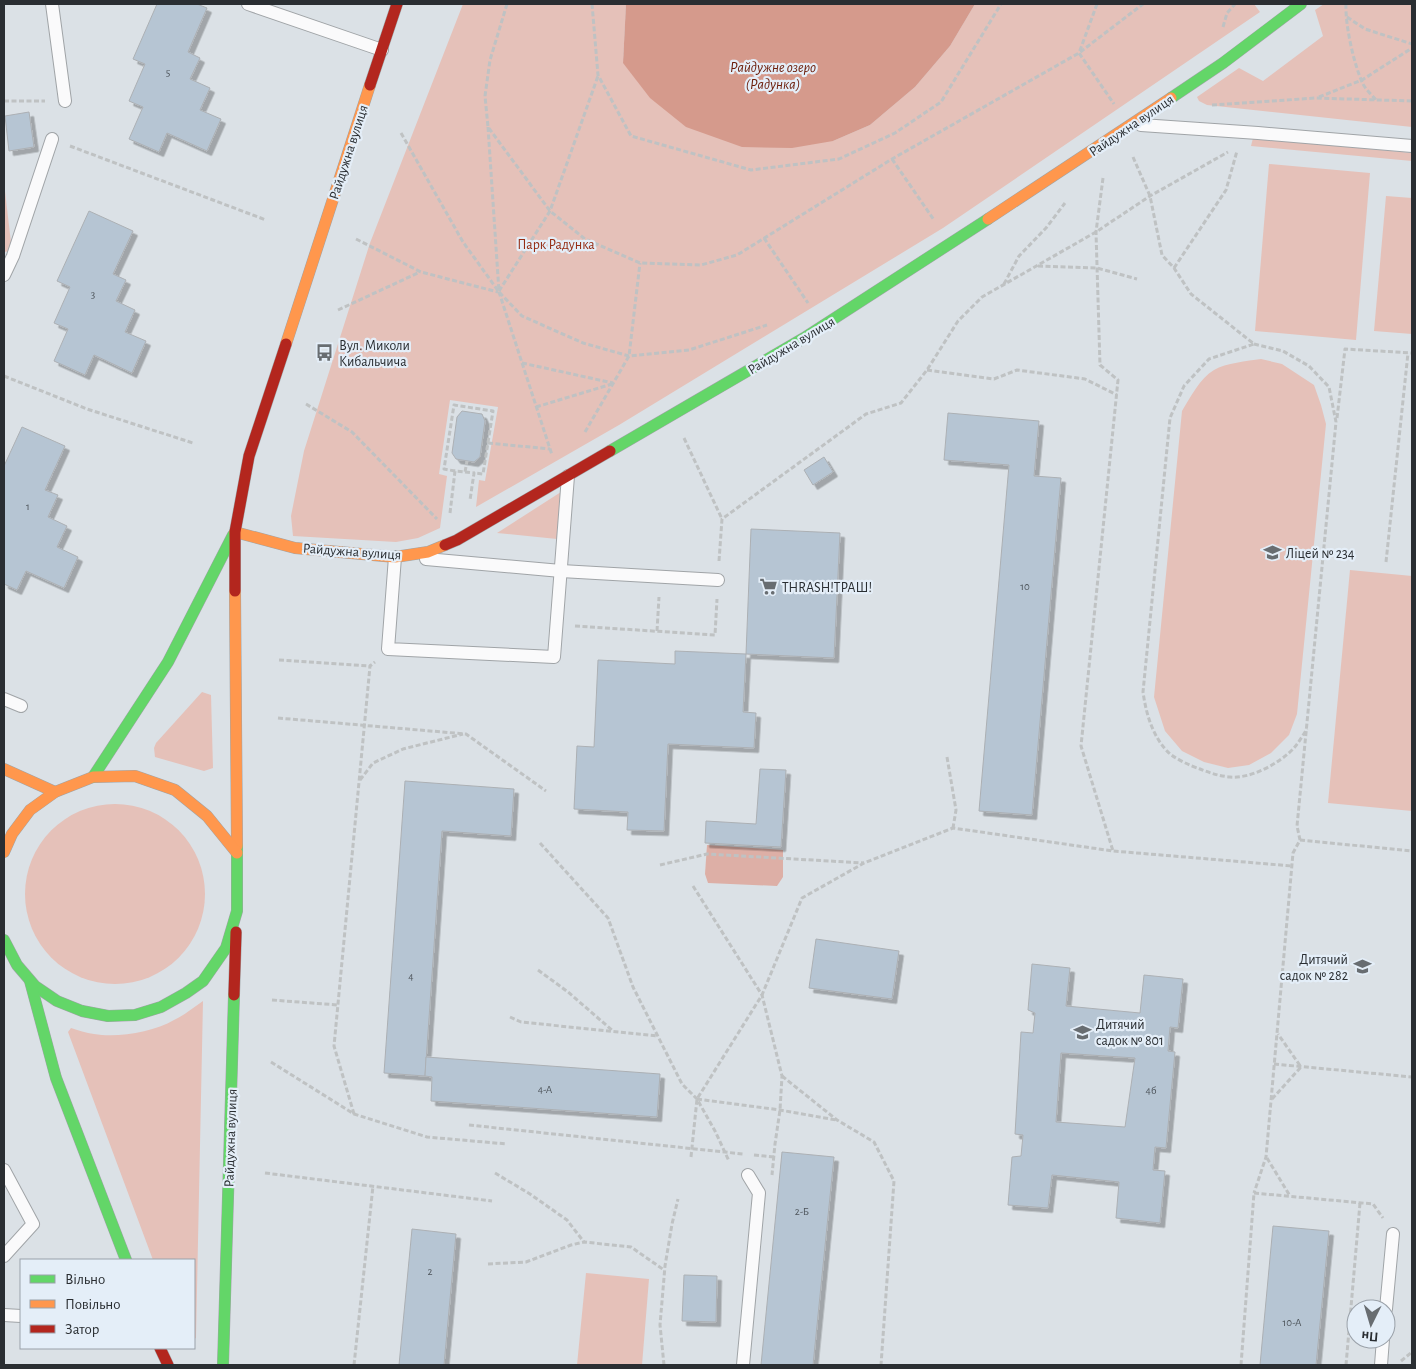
<svg xmlns="http://www.w3.org/2000/svg" width="1416" height="1369" font-family="'Alegreya Sans',sans-serif">
  <style>
    .green { fill: #e5c1b9 }
    .forest { fill: #ddafa6 }
    .water { fill: #d59a8c }
    .building { fill: #b6c5d3; stroke: #acb0b4; fill-rule: evenodd; filter: url(#shadow) }
    .lines { fill: none; stroke-linecap: round; stroke-linejoin: round }
    .lane-casing { stroke: #a0a4a7; stroke-width: 14 }
    .fast-casing { stroke: #a0a4a7; stroke-width: 12 }
    .slow-casing { stroke: #a0a4a7; stroke-width: 12 }
    .jam-casing { stroke: #a0a4a7; stroke-width: 12 }
    .path { stroke: #bfc2c3; stroke-width: 3; stroke-dasharray: 5 2.5; stroke-linecap: butt }
    .lane { stroke: #fafafb; stroke-width: 12 }
    .fast { stroke: #63d668; stroke-width: 11 }
    .slow { stroke: #ff974d; stroke-width: 11 }
    .jam { stroke: #b3261e; stroke-width: 11 }
    .labels { text-anchor: middle; stroke-width: 4.5; stroke-linejoin: round; paint-order: stroke }
    .number-label { font-size: 11px; fill: #4d545a }
    .street-label { font-size: 14px; fill: #2a2e32; stroke: #e4eef8 }
    .park-label { font-size: 14px; fill: #952c13; stroke: #e4eef8 }
    .poi-label { font-size: 14px; fill: #2a2e32; stroke: #e4eef8; text-anchor: start }
    .water-label { font-size: 15px; font-style: italic; fill: #6b1c09; stroke: #e4eef8 }
  </style>
  <defs>
    <filter id="shadow"><feDropShadow dx="4.5" dy="4.5" stdDeviation="0" flood-color="#0004"/></filter>
  </defs>
  <rect width="100%" height="100%" fill="#dbe1e6"/>
  <g class="green">
    <polygon points="463,4 626,4 623,63 833,141 870,125 915,87 950,46 975,4 1254,4 1260,12 943,228 619,425 476,507 479,480 485,481 498,407 450,400 439,474 447,476 440,528 418,538 396,542 293,536 291,516 304,451 370,243"/>
    <polygon points="1324,4 1412,4 1412,127 1207,105 1199,101 1197,97 1239,68 1263,81 1323,36 1315,10"/>
    <polygon points="1253,138 1412,153 1412,161 1251,146"/>
    <polygon points="1269,164 1370,173 1356,340 1255,331"/>
    <polygon points="4,183 12,251 4,252"/>
    <polygon points="1386,196 1412,198 1412,334 1374,331"/>
    <path d="M1261,359L1282,364L1314,385L1321,405L1326,424L1297,714L1289,735L1271,753L1249,765L1228,768L1204,762L1182,751L1165,731L1154,697L1182,411C1190,398 1200,378 1214,370C1226,363 1247,361 1261,359Z"/>
    <polygon points="561,492 557,539 497,533"/>
    <polygon points="1350,570 1412,576 1412,811 1328,803"/>
    <polygon points="202,692 211,695 213,768 204,771 155,757 154,748 156,743"/>
    <circle cx="115" cy="894" r="90"/>
    <path d="M203,1001L196,1338L194,1339V1260H153L68,1032L71,1028C78,1030 86,1033 94,1034C118,1038 153,1032 174,1020C185,1015 194,1007 203,1001Z"/>
    <polygon points="586,1273 649,1279 642,1365 577,1365"/>
  </g>
  <polygon class="forest" points="707,845 783,850 783,877 777,886 708,883 705,874"/>
  <polygon class="water" points="626,4 975,4 950,46 915,87 870,125 833,141 792,148 742,147 686,127 650,98 623,63"/>
  <g class="building">
    <polygon points="157,4 197,4 207,8 188,52 200,58 190,79 210,88 200,110 221,119 207,151 167,133 159,152 129,139 143,107 129,101 145,64 133,59"/>
    <polygon points="29,112 34,147 9,151 5,116"/>
    <polygon points="89,211 133,231 113,274 126,280 116,301 135,310 125,332 146,341 132,373 94,355 85,375 54,361 68,329 54,323 70,287 57,281"/>
    <polygon points="462,411 482,414 485,421 480,457 474,462 456,459 452,453 457,417"/>
    <polygon points="948,413 1039,421 1034,476 1061,478 1032,815 979,811 1009,465 944,460"/>
    <polygon points="22,427 65,446 45,490 58,495 48,517 67,526 57,547 78,557 64,588 26,571 17,590 4,584 4,466"/>
    <polygon points="824,457 833,472 813,485 804,470"/>
    <polygon points="751,529 840,533 834,658 746,654"/>
    <polygon points="675,651 746,654 743,712 756,713 754,748 668,744 664,831 627,830 628,812 574,809 577,746 594,747 598,660 675,664"/>
    <polygon points="760,769 786,770 781,847 705,843 706,821 756,824"/>
    <polygon points="405,781 514,789 511,836 442,831 425,1076 384,1073"/>
    <polygon points="816,939 899,951 892,999 809,988"/>
    <path d="M1032,964L1070,968L1066,1006L1140,1013L1144,975L1183,979L1178,1028L1170,1027L1168,1051L1175,1052L1166,1148L1155,1147L1153,1170L1165,1171L1160,1223L1116,1218L1119,1182L1052,1175L1048,1208L1008,1205L1012,1157L1021,1156L1023,1135L1015,1134L1021,1032L1033,1033L1035,1013L1028,1010ZM1061,1053L1135,1058L1125,1127L1056,1122Z"/>
    <polygon points="426,1057 660,1074 657,1117 431,1101 432,1077 425,1076"/>
    <polygon points="782,1152 834,1157 813,1365 761,1365"/>
    <polygon points="1273,1226 1329,1231 1316,1365 1260,1365"/>
    <polygon points="412,1229 456,1234 444,1365 399,1365"/>
    <polygon points="684,1275 717,1276 716,1322 682,1321"/>
  </g>
  <g class="lines">
    <defs>
      <g id="lane">
        <polyline points="52,4 65,101"/>
        <polyline points="248,4 382,50"/>
        <polyline points="1141,125 1258,133 1412,146"/>
        <polyline points="4,275 13,256 52,139"/>
        <polyline points="397,557 395,557 388,649 554,657 568,476"/>
        <polyline points="426,559 561,571 718,580"/>
        <polyline points="4,699 21,706"/>
        <polyline points="4,1170 33,1224 4,1256"/>
        <polyline points="1386,1309 1393,1234"/>
        <polyline points="4,1315 21,1316"/>
        <polyline points="743,1365 759,1193 748,1175"/>
        <polyline points="1381,1365 1383,1339"/>
      </g>
      <g id="fast">
        <polyline points="1171,98 1223,63 1301,4"/>
        <polyline points="610,451 804,338 988,219"/>
        <polyline points="93,777 168,662 233,535"/>
        <polyline points="4,940 17,965 35,986 57,1001 82,1011 108,1016 135,1015 161,1007 186,993 203,981 226,948 237,911 237,846"/>
        <polyline points="30,981 56,1078 126,1260"/>
        <polyline points="223,1365 234,995"/>
      </g>
      <g id="slow">
        <polyline points="988,219 1171,98"/>
        <polyline points="286,344 370,85"/>
        <polyline points="235,532 295,548 395,557 428,552 445,545"/>
        <polyline points="235,591 237,846"/>
        <polyline points="4,769 55,792"/>
        <polyline points="4,852 12,834 30,810 55,792 93,777 135,776 175,790 207,816 237,853"/>
      </g>
      <g id="jam">
        <polyline points="370,85 397,4"/>
        <polyline points="445,545 457,540 610,451"/>
        <polyline points="235,591 235,532 249,456 286,344"/>
        <polyline points="234,995 236,932"/>
        <polyline points="160,1348 168,1365"/>
      </g>
    </defs>
    <use href="#lane" class="lane-casing"/>
    <use href="#fast" class="fast-casing"/>
    <use href="#slow" class="slow-casing"/>
    <use href="#jam" class="jam-casing"/>
    <g class="path">
      <polyline points="507,4 490,60 485,96 488,127 550,211 585,239 640,263 701,265 737,255 892,159 1079,53 1143,4"/>
      <polyline points="592,4 598,75 631,136 751,170 839,159 895,133 941,102 1001,4"/>
      <polyline points="1097,4 1079,53 1114,104"/>
      <path d="M1346,4C1345,25 1354,65 1363,84C1366,90 1372,95 1376,100"/>
      <polyline points="1347,17 1365,29 1412,44"/>
      <polyline points="1223,27 1227,13 1235,4"/>
      <polyline points="1319,97 1362,80 1412,48"/>
      <polyline points="4,101 45,101"/>
      <polyline points="1212,105 1316,98 1412,101"/>
      <polyline points="488,127 499,292 552,455"/>
      <polyline points="401,133 463,242 499,292 522,316 583,343 629,356 689,350 767,325"/>
      <polyline points="70,146 266,220"/>
      <path d="M1133,157L1150,196L1162,255L1174,268L1191,294L1254,344L1209,359L1184,386L1170,418L1143,692C1146,713 1152,735 1167,751C1173,758 1191,766 1200,769C1210,773 1219,776 1230,777C1251,779 1280,763 1294,748C1299,742 1303,735 1307,729"/>
      <polyline points="892,159 934,220"/>
      <polyline points="1103,178 1096,232 1100,365 1118,380 1081,746 1113,851"/>
      <polyline points="764,238 808,303"/>
      <polyline points="356,239 421,272 498,292"/>
      <polyline points="1038,266 1097,268 1137,279"/>
      <polyline points="1174,268 1226,190 1237,151"/>
      <polyline points="1004,284 1019,256 1046,228 1065,203"/>
      <polyline points="499,291 550,211 598,76"/>
      <polyline points="338,310 420,272"/>
      <polyline points="1254,344 1283,351 1309,366 1329,387 1336,422 1297,826 1300,840 1293,853 1266,1157 1254,1193"/>
      <polyline points="522,363 613,383"/>
      <polyline points="927,370 994,379 1017,370 1085,379 1117,395"/>
      <polyline points="4,376 87,409 193,443"/>
      <polyline points="306,404 352,432 437,519"/>
      <polyline points="536,407 612,384"/>
      <polyline points="1337,418 1345,349 1412,353"/>
      <polyline points="585,432 629,356 640,263"/>
      <polyline points="684,438 722,519"/>
      <polyline points="488,443 550,449"/>
      <polyline points="455,471 444,469 454,405 493,411 483,474 474,473"/>
      <polyline points="465,472 474,473 470,500"/>
      <polyline points="450,513 455,471 465,472 467,461"/>
      <polyline points="719,561 722,519 866,414 901,403 927,370 958,321 982,297 1096,232 1150,196 1228,152"/>
      <polyline points="1386,562 1408,353"/>
      <polyline points="575,626 715,635 717,599"/>
      <polyline points="657,631 659,597"/>
      <polyline points="279,660 370,666"/>
      <polyline points="278,718 466,734 546,791"/>
      <polyline points="947,757 956,810 953,828"/>
      <polyline points="360,780 373,763 403,749 463,734"/>
      <polyline points="1300,840 1412,851"/>
      <polyline points="540,843 608,918 633,987 682,1084 697,1099 715,1131 729,1161"/>
      <polyline points="660,865 707,854 864,863"/>
      <polyline points="693,886 762,995 782,1076 780,1110 775,1144 772,1175"/>
      <polyline points="538,970 568,992 613,1031"/>
      <polyline points="272,1000 338,1005"/>
      <polyline points="510,1017 521,1022 657,1036"/>
      <polyline points="271,1062 354,1114 427,1137 507,1144"/>
      <polyline points="1274,1064 1412,1077"/>
      <polyline points="782,1076 837,1120 874,1142 894,1181 881,1365"/>
      <polyline points="697,1099 780,1110 836,1120"/>
      <polyline points="1272,1099 1301,1067 1278,1034"/>
      <polyline points="354,1114 334,1046 370,666 375,662"/>
      <polyline points="469,1125 743,1154"/>
      <polyline points="754,1155 774,1157"/>
      <polyline points="691,1157 697,1099 762,995 802,898 864,863 953,828 1113,851 1292,866"/>
      <polyline points="1267,1158 1290,1196"/>
      <polyline points="265,1173 492,1201"/>
      <polyline points="495,1173 530,1194 567,1220 584,1242"/>
      <polyline points="488,1264 526,1262 571,1245 584,1242 631,1247 664,1270"/>
      <polyline points="1401,1361 1412,1352"/>
      <polyline points="354,1365 373,1186"/>
      <polyline points="664,1365 660,1325 665,1266 672,1224 678,1199"/>
      <polyline points="1241,1365 1254,1193 1373,1204 1383,1218"/>
      <polyline points="1346,1365 1360,1203"/>
    </g>
    <use href="#lane" class="lane"/>
    <use href="#fast" class="fast"/>
    <use href="#slow" class="slow"/>
    <use href="#jam" class="jam"/>
  </g>
  <defs>
    <symbol id="bus-bare" viewBox="-9 -9 18 18"><path d="M-5-6H5V4H4V6H2V4H-2V6H-4V4H-5ZM-3.5-4V0h7V-4ZM-3.5 1.2v1.5H-2V1.2ZM2 1.2v1.5H3.5V1.2Z" fill="#686d71" stroke="#e4eef8" stroke-width="2.5" paint-order="stroke"/></symbol>
    <symbol id="school-bare" viewBox="-9 -9 18 18"><path d="M0-5L7-2L0 1L-7-2ZM-4 1L0 2.5L4 1V4Q0 6-4 4Z" fill="#686d71" stroke="#e4eef8" stroke-width="2.5" paint-order="stroke"/></symbol>
    <symbol id="supermarket-bare" viewBox="-9 -9 18 18"><path d="M-6-5.5h2.5l.6 2H6L4.5 2H-2.5L-4.4-4H-6ZM-1.5 3.2a1.3 1.3 0 1 0 .1 0ZM3 3.2a1.3 1.3 0 1 0 .1 0Z" fill="#686d71" stroke="#e4eef8" stroke-width="2.5" paint-order="stroke"/></symbol>
  </defs>
  <g fill-rule="evenodd">
    <use href="#bus-bare" x="312" y="340" width="25" height="25"/>
    <use href="#school-bare" x="1260" y="540" width="25" height="25"/>
    <use href="#supermarket-bare" x="756" y="574" width="25" height="25"/>
    <use href="#school-bare" x="1350" y="954" width="25" height="25"/>
    <use href="#school-bare" x="1070" y="1020" width="25" height="25"/>
  </g>
  <g class="labels">
    <g class="number-label">
      <text x="168" y="76">5</text>
      <text x="93" y="298">3</text>
      <text x="28" y="510">1</text>
      <text x="1025" y="590">10</text>
      <text x="411" y="980">4</text>
      <text x="545" y="1093">4-А</text>
      <text x="1151" y="1094">4б</text>
      <text x="802" y="1215">2-Б</text>
      <text x="430" y="1275">2</text>
      <text x="1292" y="1326">10-А</text>
    </g>
    <g class="street-label">
      <text transform="translate(1131 125) rotate(-34)" y="5">Райдужна вулиця</text>
      <text transform="translate(348 152) rotate(-72)" y="5">Райдужна вулиця</text>
      <text transform="translate(791 345) rotate(-31)" y="5">Райдужна вулиця</text>
      <text transform="translate(352 551) rotate(4)" y="5">Райдужна вулиця</text>
      <text transform="translate(230 1138) rotate(-88)" y="5">Райдужна вулиця</text>
    </g>
    <g class="park-label">
      <text x="556" y="249">Парк Радунка</text>
    </g>
    <g class="poi-label">
      <text x="339" y="350">Вул. Миколи<tspan x="339" dy="16">Кибальчича</tspan></text>
      <text x="1286" y="558">Ліцей № 234</text>
      <text x="782" y="592">ТHRASH!ТРАШ!</text>
      <text x="1348" y="964" text-anchor="end">Дитячий<tspan x="1348" dy="16">садок № 282</tspan></text>
      <text x="1096" y="1029">Дитячий<tspan x="1096" dy="16">садок № 801</tspan></text>
    </g>
    <g class="water-label">
      <text x="773" y="72">Райдужне озеро<tspan x="773" dy="17">(Радунка)</tspan></text>
    </g>
  </g>
  <rect width="1416" height="1369" fill="none" stroke="#2a2e32" stroke-width="10"/>
  <rect x="20" y="1259" width="175" height="90" fill="#e4eef8" stroke="#9aa1a9"/>
  <rect x="30" y="1275" width="25" height="8" fill="#63d668" stroke="#9aa1a9"/>
  <text x="65" y="1284" font-size="15" fill="#2a2e32">Вільно</text>
  <rect x="30" y="1300" width="25" height="8" fill="#ff974d" stroke="#9aa1a9"/>
  <text x="65" y="1309" font-size="15" fill="#2a2e32">Повільно</text>
  <rect x="30" y="1325" width="25" height="8" fill="#b3261e" stroke="#9aa1a9"/>
  <text x="65" y="1334" font-size="15" fill="#2a2e32">Затор</text>
  <g transform="translate(1371 1324) rotate(185)"><circle r="24" fill="#e4eef8" stroke="#9aa1a9"/>
  <path d="M0-4L9 19L0 12L-9 19Z" fill="#686d71"/>
  <text y="-8" font-size="14" font-weight="bold" text-anchor="middle" fill="#2a2e32">Пн</text>
  </g>
</svg>
